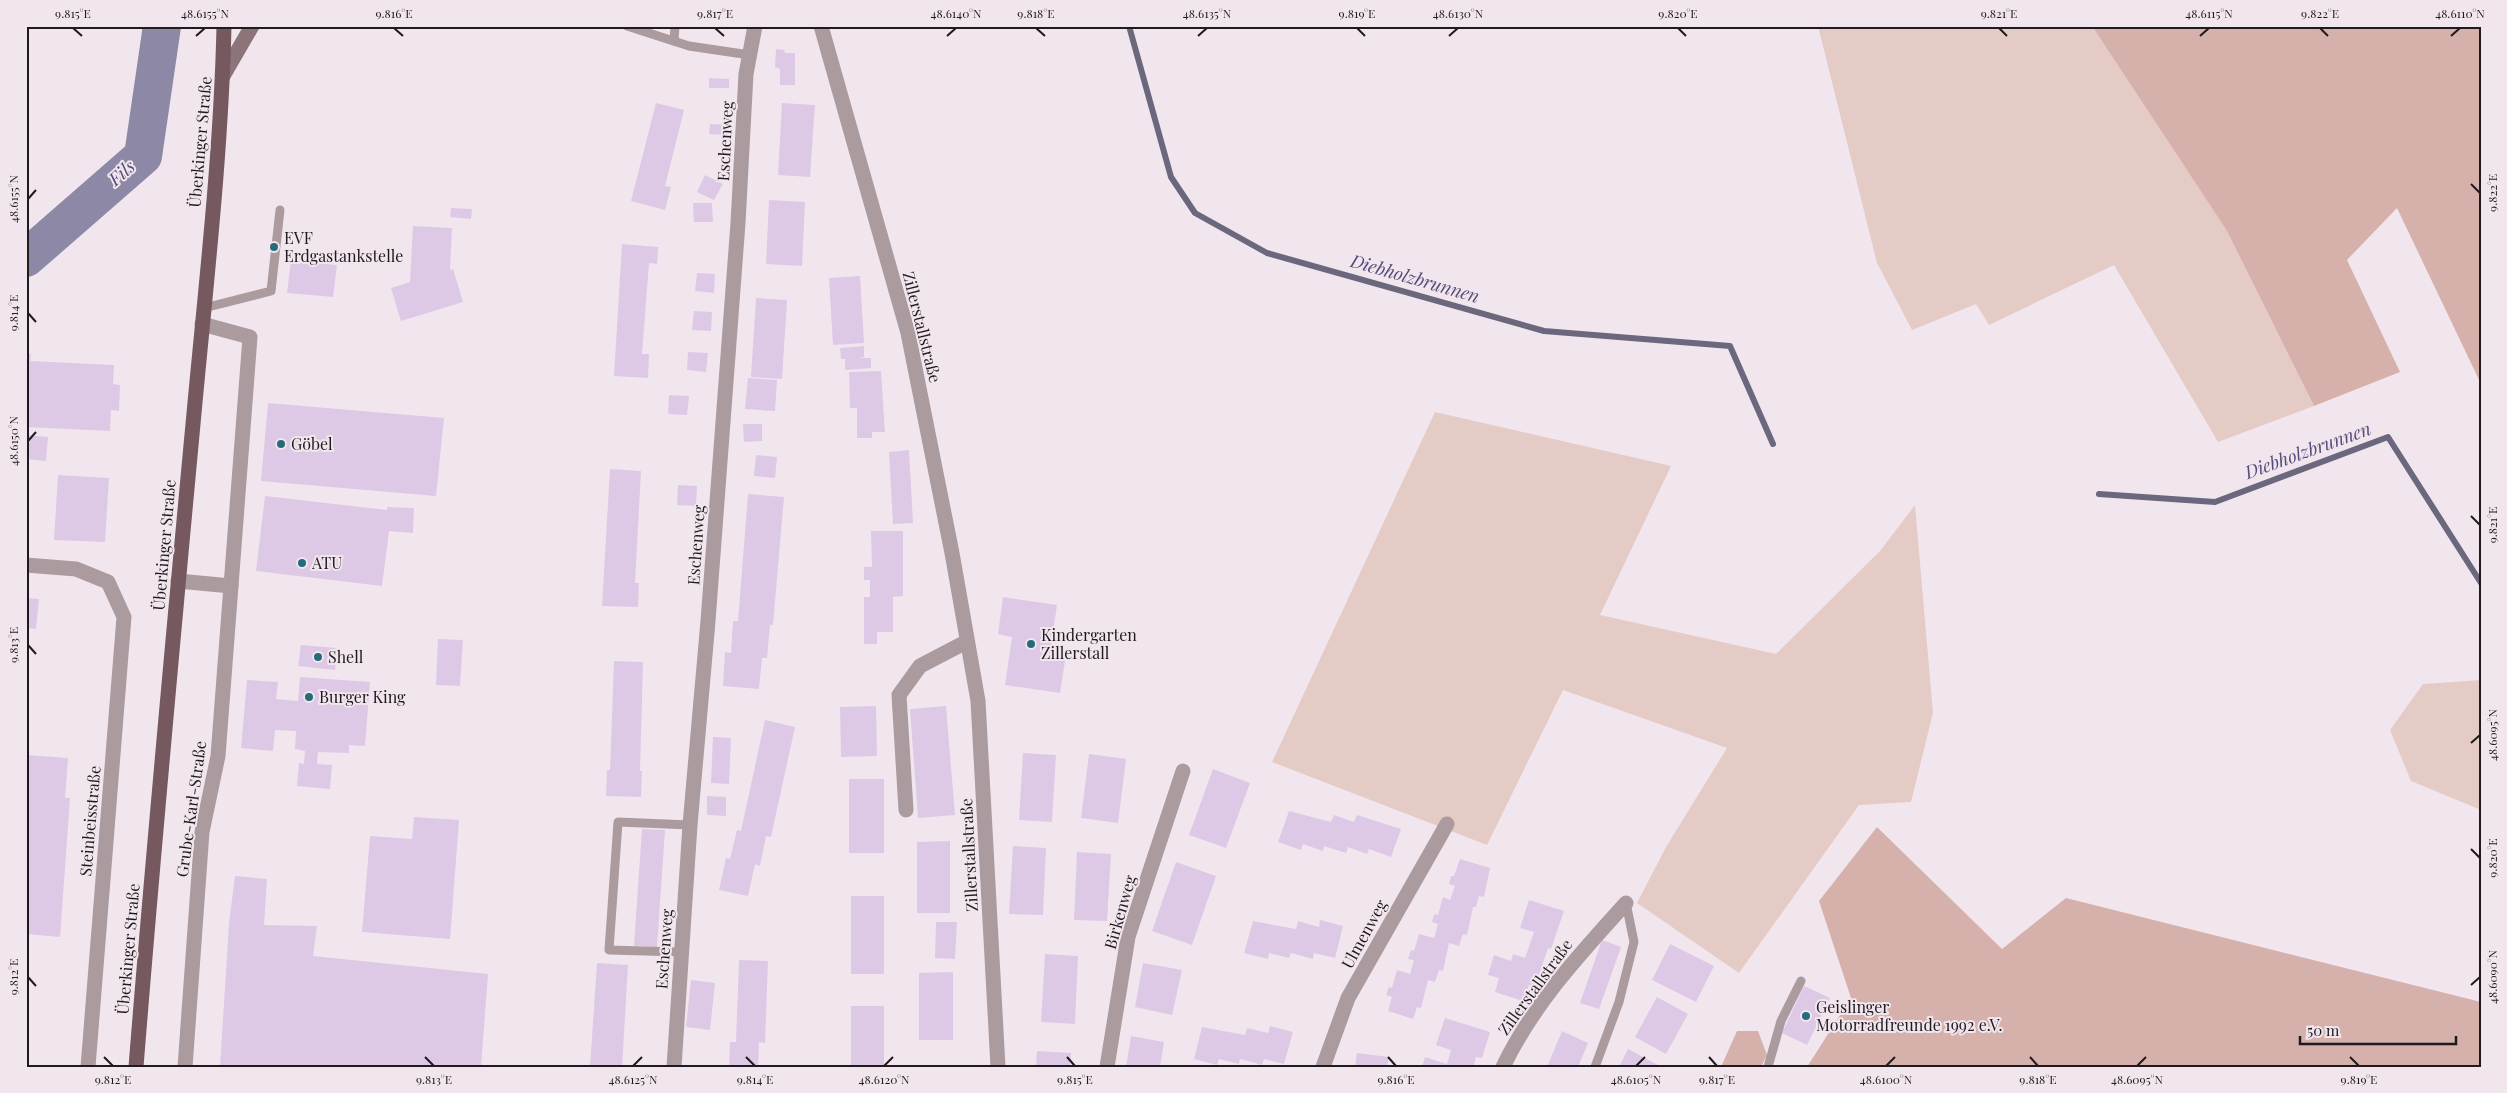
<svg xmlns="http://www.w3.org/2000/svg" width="2507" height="1093" font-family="'Playfair Display',serif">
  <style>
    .green { fill: #e5cbc6 }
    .forest { fill: #d6b1ab }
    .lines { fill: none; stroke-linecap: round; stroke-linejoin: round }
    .stream { stroke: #6b677c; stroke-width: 6 }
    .river { stroke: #8c88a5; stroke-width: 38 }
    .building { fill: #ddc9e6 }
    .lane { stroke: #ab9b9e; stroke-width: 9 }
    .street { stroke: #ab9b9e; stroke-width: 15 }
    .secondary { stroke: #8c7479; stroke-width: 15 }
    .primary { stroke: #75595f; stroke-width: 15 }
    .ticks { fill: none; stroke: #1e1a1d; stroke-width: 2 }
    .poi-dot { fill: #276b7b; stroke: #f2e6ee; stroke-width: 2 }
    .labels { text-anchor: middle; stroke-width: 4; stroke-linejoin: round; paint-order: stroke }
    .street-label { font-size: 16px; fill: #1e1a1d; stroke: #f2e6ee }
    .poi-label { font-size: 16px; fill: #1e1a1d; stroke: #f2e6ee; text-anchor: start }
    .water-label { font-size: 18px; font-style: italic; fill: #534b79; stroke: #f2e6ee }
    .neatline { fill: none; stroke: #1e1a1d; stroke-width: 2 }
    .ticks-label { font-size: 12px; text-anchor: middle; fill: #1e1a1d }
  </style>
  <rect width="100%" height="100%" fill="#f2e6ee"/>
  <g class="green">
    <polygon points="1818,26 2092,26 2227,231 2314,406 2218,442 2114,265 1989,325 1976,304 1912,330 1877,263"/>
    <polygon points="1435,412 1671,466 1600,615 1776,654 1880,551 1915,505 1933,713 1911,802 1859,805 1739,973 1637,903 1666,847 1727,748 1563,690 1487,845 1272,762"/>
    <polygon points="2481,680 2481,810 2411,781 2390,730 2423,684"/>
  </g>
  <g class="forest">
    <polygon points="2092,26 2481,26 2481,384 2397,208 2347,260 2400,372 2314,406 2227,231"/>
    <polygon points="1877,827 2002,949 2066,898 2481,1002 2481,1067 1807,1067 1851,998 1819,901"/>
    <polygon points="1737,1031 1758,1031 1767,1055 1761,1067 1721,1067"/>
  </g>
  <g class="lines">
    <g class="stream">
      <polyline points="1129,26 1171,177 1195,213 1267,253 1544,331 1730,346 1773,444"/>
      <polyline points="2099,494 2215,502 2388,437 2481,583"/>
    </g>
    <polyline class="river" points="26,258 143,156 162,26"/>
  </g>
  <g class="building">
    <polygon points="776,49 784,50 785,53 795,53 795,85 780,85 780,69 775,67"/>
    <polygon points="709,78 729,79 729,88 709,88"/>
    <polygon points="656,103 684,110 665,186 671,187 665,210 631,201"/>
    <polygon points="782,103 815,105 810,177 778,175"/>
    <polygon points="710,124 728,125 728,135 709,134"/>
    <polygon points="705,175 723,184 714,200 697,192"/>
    <polygon points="769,200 805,202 802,266 766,264"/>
    <polygon points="693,203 712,203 713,222 694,222"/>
    <polygon points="451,208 472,209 471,219 450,217"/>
    <polygon points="413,226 452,228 450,270 453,269 463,302 401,321 391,288 410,282"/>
    <polygon points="622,244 658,247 657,264 649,263 642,354 649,354 648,378 614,376"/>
    <polygon points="291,261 337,265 333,297 287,293"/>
    <polygon points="697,273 715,274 714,293 695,291"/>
    <polygon points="860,276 864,343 833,345 829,278"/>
    <polygon points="756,298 787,300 782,379 751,377"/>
    <polygon points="694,311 712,312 711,331 692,330"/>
    <polygon points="864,346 864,357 859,358 871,358 871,368 845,370 845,359 841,359 840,348"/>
    <polygon points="688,352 708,353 706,372 687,370"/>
    <polygon points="26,354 31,354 30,361 114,365 113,384 120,385 119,411 111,410 110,431 26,427"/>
    <polygon points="881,371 885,432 872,432 872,438 857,438 857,408 850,408 849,372"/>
    <polygon points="748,378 777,380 775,411 745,409"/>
    <polygon points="669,395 689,396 687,415 668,414"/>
    <polygon points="268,403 444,418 436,496 261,481"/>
    <polygon points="743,424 762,424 762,441 744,442"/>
    <polygon points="26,435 48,437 46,461 26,459"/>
    <polygon points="909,450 913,523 893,524 889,452"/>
    <polygon points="756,455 777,457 775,478 754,476"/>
    <polygon points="610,469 641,471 635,583 639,583 638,607 602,606"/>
    <polygon points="58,475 109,478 105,542 54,540"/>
    <polygon points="678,485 697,486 696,506 677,505"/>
    <polygon points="748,494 784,497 773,625 770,625 767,658 762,658 759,689 723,686 725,652 731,653 733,621 738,621"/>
    <polygon points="265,496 387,510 387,507 414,508 413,533 389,531 382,586 256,571"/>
    <polygon points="871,531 903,531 903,596 893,597 893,632 877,632 877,644 864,644 864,597 870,597 870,580 864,580 864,567 872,567"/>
    <polygon points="1003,597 1057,605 1050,652 1066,655 1060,693 1005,685 1012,637 998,634"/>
    <polygon points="26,598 39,599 36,629 26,628"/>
    <polygon points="438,639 463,640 460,686 436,685"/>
    <polygon points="301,645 337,648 335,670 298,666"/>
    <polygon points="614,661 643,662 640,771 642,771 641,797 606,796 607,770 610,770"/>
    <polygon points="300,677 370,682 365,746 349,745 349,753 318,752 317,764 332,765 330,789 297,786 299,763 304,764 305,751 295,749 296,731 275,730 273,751 241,748 247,680 278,682 276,699 298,701"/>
    <polygon points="876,706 877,756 841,757 840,707"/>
    <polygon points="946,706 955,815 918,818 910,709"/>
    <polygon points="765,720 795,727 771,837 766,836 760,866 755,864 748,896 719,890 726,858 730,859 737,830 741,831"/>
    <polygon points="713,737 731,738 729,784 711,783"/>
    <polygon points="1023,753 1056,755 1052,822 1019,820"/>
    <polygon points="1089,754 1126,759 1118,823 1081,818"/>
    <polygon points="26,755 68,758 65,798 70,798 60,937 26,934"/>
    <polygon points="1213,769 1250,783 1226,848 1189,835"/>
    <rect x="849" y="779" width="35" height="74"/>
    <polygon points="707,796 726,797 726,816 707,815"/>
    <polygon points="1289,811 1331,822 1334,815 1354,822 1357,815 1401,829 1391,857 1369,849 1367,854 1348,847 1346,853 1324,846 1323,851 1303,844 1301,850 1278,842"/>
    <polygon points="414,817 459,820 450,939 362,932 370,836 412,839"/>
    <polygon points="642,829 665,830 657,947 634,946"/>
    <polygon points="950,841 950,913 917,913 917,842"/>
    <polygon points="1013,846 1046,848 1043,915 1009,914"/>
    <polygon points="1077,852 1111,854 1107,921 1074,920"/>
    <polygon points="1460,859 1490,868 1484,897 1479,896 1476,907 1473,907 1467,935 1463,934 1459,946 1449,943 1443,971 1439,970 1435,982 1428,980 1421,1008 1417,1007 1413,1019 1388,1011 1392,997 1386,995 1389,987 1392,988 1397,970 1410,974 1414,960 1408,959 1411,950 1414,951 1419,934 1434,938 1438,924 1432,922 1434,914 1438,915 1443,897 1450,900 1455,886 1449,884 1451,876 1454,876"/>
    <polygon points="1176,862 1216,876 1192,945 1152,931"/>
    <polygon points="235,876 267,879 264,925 317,926 313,956 488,974 481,1067 220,1067 229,923"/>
    <rect x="851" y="896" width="33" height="78"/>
    <polygon points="1529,900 1564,911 1551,949 1548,948 1535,987 1529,985 1523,1001 1495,992 1499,978 1488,975 1494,955 1511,961 1513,954 1525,958 1534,932 1520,928"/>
    <polygon points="1320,920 1343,926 1335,958 1314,953 1313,959 1291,953 1289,958 1269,953 1268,959 1244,953 1253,921 1296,929 1298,921 1319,927"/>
    <polygon points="936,922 957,922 955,959 935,958"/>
    <polygon points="1602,940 1621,947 1599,1009 1580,1003"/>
    <polygon points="1670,944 1714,966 1696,1002 1652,980"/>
    <polygon points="1045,954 1078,956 1075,1024 1041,1022"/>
    <polygon points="739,960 768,961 765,1043 759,1042 758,1067 729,1067 730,1042 736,1042"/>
    <polygon points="597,963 628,965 622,1067 590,1067"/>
    <polygon points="1143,963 1182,970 1172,1015 1135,1007"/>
    <polygon points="953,972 953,1040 919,1040 919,973"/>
    <polygon points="691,980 715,983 710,1030 686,1027"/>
    <polygon points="1804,986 1830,998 1807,1045 1782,1033"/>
    <polygon points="1657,997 1688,1014 1666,1054 1635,1037"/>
    <rect x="851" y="1006" width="33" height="61"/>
    <polygon points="1445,1018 1490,1032 1482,1058 1476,1057 1473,1067 1422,1067 1425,1057 1447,1064 1451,1050 1436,1045"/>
    <polygon points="1270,1026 1293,1032 1284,1064 1264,1059 1262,1065 1240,1059 1239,1064 1219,1059 1217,1065 1194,1059 1202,1027 1245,1035 1247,1028 1268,1033"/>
    <polygon points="1562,1031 1588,1043 1578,1067 1547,1067"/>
    <polygon points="1131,1036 1164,1042 1160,1067 1126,1067"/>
    <polygon points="1628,1049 1658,1065 1657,1067 1619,1067"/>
    <polygon points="1037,1051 1071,1053 1070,1067 1036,1067"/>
    <polygon points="1357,1053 1389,1057 1387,1067 1355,1067"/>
  </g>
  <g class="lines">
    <g class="lane">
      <polyline points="627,26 689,46 750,55"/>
      <polyline points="674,41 675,26"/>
      <polyline points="204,308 271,291 280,210"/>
      <polyline points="681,952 609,950 618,822 690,825"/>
      <polyline points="1595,1067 1619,1002 1634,942 1626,903"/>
      <polyline points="1768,1067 1781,1021 1801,981"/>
    </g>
    <g class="street">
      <polyline points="821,26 908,333 952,553 978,701 998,1067"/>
      <polyline points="26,565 76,569 108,582 124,617 88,1067"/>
      <polyline points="178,581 231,586"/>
      <polyline points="906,810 899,695 920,666 966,642"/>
      <polyline points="185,1067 202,832 218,756 250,337 202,324"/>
      <polyline points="674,1067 690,825 708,621 738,223 746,74 755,26"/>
      <polyline points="1107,1067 1128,937 1183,771"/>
      <polyline points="1323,1067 1348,998 1447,824"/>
      <path d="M1503,1067C1533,1004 1580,954 1626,903"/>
    </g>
    <polyline class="secondary" points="223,76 252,26"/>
    <path class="primary" d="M136,1067C153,852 173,638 193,424C205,292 221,159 224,26"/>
  </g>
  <path class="ticks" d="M73,28L82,36M394,28L403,36M715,28L724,36M1036,28L1045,36M1357,28L1365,36M1678,28L1686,36M1999,28L2007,36M2320,28L2328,36M196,36L205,28M947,36L956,28M1198,36L1207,28M1449,36L1458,28M2200,36L2209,28M2451,36L2460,28M2471,184L2480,193M28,199L36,190M28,313L36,322M28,441L36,432M2471,516L2480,525M28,645L36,654M2471,743L2480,735M2471,849L2480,858M28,977L36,986M2471,985L2480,977M104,1057L113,1066M425,1057L434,1066M746,1057L755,1066M1067,1057L1075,1066M1388,1057L1396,1066M1709,1057L1717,1066M2030,1057L2038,1066M2350,1057L2359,1066M633,1066L642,1057M884,1066L893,1057M1636,1066L1645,1057M1886,1066L1895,1057M2137,1066L2146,1057"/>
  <g class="poi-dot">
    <circle cx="274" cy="247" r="5"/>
    <circle cx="281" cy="444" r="5"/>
    <circle cx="302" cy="563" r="5"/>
    <circle cx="1031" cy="644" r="5"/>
    <circle cx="318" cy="657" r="5"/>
    <circle cx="309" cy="697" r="5"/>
    <circle cx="1806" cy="1016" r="5"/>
  </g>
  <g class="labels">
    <g class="street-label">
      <text transform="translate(725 141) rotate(-87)" y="6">Eschenweg</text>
      <text transform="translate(200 142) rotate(-85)" y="6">Überkinger Straße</text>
      <text transform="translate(922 327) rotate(76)" y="6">Zillerstallstraße</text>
      <text transform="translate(164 545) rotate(-85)" y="6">Überkinger Straße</text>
      <text transform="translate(696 545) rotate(-86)" y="6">Eschenweg</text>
      <text transform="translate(191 809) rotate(-82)" y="6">Grube-Karl-Straße</text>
      <text transform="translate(90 821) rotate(-85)" y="6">Steinbeisstraße</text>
      <text transform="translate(969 855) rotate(-93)" y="6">Zillerstallstraße</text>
      <text transform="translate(1120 912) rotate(-74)" y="6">Birkenweg</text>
      <text transform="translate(1364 934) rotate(-61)" y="6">Ulmenweg</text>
      <text transform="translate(128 949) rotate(-85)" y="6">Überkinger Straße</text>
      <text transform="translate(664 949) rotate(-86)" y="6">Eschenweg</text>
      <text transform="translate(1535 987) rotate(-54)" y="6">Zillerstallstraße</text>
    </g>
    <g class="poi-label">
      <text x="284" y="244">EVF<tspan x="284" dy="18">Erdgastankstelle</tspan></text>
      <text x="291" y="450">Göbel</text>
      <text x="312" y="569">ATU</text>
      <text x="1041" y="641">Kindergarten<tspan x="1041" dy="18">Zillerstall</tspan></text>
      <text x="328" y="663">Shell</text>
      <text x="319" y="703">Burger King</text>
      <text x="1816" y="1013">Geislinger<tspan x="1816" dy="18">Motorradfreunde 1992 e.V.</tspan></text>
    </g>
    <g class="water-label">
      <text transform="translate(122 173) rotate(-41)" y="6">Fils</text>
      <text transform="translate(1415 279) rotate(16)" y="6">Diebholzbrunnen</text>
      <text transform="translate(2308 451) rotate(-20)" y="6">Diebholzbrunnen</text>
    </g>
  </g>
  <rect width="2507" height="1093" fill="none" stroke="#f2e6ee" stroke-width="55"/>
  <path d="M2300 1036v8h156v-8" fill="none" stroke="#1e1a1d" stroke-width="2.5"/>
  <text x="2307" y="1036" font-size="15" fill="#1e1a1d" stroke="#f2e6ee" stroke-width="4" paint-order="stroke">50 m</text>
  <rect x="28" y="28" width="2452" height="1038" class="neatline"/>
  <g class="ticks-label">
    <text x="73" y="18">9.815°E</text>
    <text x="205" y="18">48.6155°N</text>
    <text x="394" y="18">9.816°E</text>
    <text x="715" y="18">9.817°E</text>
    <text x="956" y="18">48.6140°N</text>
    <text x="1036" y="18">9.818°E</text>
    <text x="1207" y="18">48.6135°N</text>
    <text x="1357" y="18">9.819°E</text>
    <text x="1458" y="18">48.6130°N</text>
    <text x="1678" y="18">9.820°E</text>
    <text x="1999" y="18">9.821°E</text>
    <text x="2209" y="18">48.6115°N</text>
    <text x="2320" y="18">9.822°E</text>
    <text x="2460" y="18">48.6110°N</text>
    <text transform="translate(2493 193) rotate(-90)" y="4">9.822°E</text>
    <text transform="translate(14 199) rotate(-90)" y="4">48.6155°N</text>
    <text transform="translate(14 313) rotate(-90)" y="4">9.814°E</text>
    <text transform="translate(14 441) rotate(-90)" y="4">48.6150°N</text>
    <text transform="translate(2493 525) rotate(-90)" y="4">9.821°E</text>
    <text transform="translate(14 645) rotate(-90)" y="4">9.813°E</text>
    <text transform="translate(2493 735) rotate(-90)" y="4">48.6095°N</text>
    <text transform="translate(2493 858) rotate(-90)" y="4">9.820°E</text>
    <text transform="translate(2493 977) rotate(-90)" y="4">48.6090°N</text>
    <text transform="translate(14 977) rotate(-90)" y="4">9.812°E</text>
    <text x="113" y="1084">9.812°E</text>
    <text x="434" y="1084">9.813°E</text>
    <text x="633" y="1084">48.6125°N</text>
    <text x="755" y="1084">9.814°E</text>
    <text x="884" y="1084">48.6120°N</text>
    <text x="1075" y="1084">9.815°E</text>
    <text x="1396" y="1084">9.816°E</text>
    <text x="1636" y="1084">48.6105°N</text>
    <text x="1717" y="1084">9.817°E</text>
    <text x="1886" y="1084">48.6100°N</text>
    <text x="2038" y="1084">9.818°E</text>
    <text x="2137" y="1084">48.6095°N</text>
    <text x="2359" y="1084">9.819°E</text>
  </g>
</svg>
